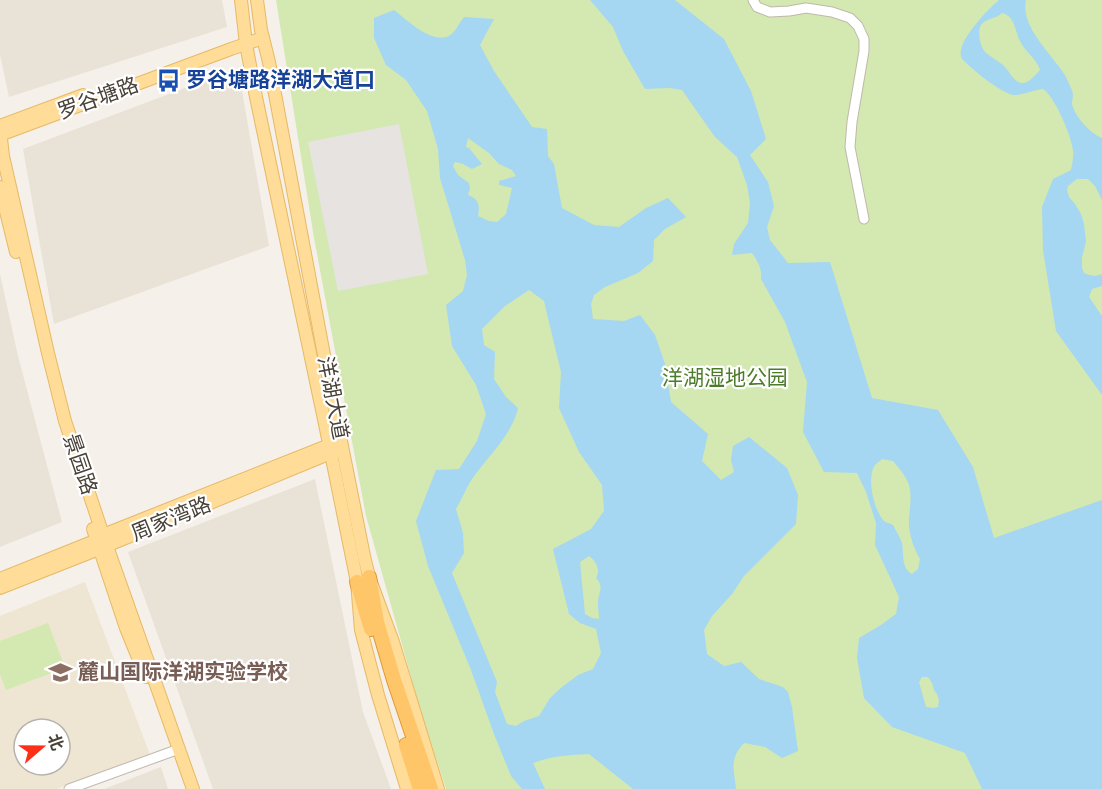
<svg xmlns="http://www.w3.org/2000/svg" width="1102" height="789" font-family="'Alegreya Sans','Noto Sans SC',sans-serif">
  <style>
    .residential { fill: #e9e2d7 }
    .education { fill: #eee5d3; fill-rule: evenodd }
    .green { fill: #d3e9b1 }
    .parking { fill: #e6e3e1 }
    .water { fill: #a5d6f2; fill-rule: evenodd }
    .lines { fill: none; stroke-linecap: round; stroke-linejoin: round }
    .minor-casing { stroke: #c0b8ab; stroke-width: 11 }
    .major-casing { stroke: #e6b966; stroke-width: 14 }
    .highway-casing { stroke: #e09938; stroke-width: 16 }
    .minor { stroke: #fff; stroke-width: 9 }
    .major { stroke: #ffdc97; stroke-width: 12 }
    .highway { stroke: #ffc569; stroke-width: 14 }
    .labels { text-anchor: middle; stroke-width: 4.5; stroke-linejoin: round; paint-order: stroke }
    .transit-label { font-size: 21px; font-weight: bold; fill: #164399; stroke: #fff; text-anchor: start }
    .street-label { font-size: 21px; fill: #484137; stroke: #fff }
    .park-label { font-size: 21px; fill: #4c7c29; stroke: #fff }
    .education-label { font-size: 21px; font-weight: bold; fill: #785e54; stroke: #fff; text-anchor: start }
  </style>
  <rect width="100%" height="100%" fill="#f5f0e9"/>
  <g class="residential">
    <polygon points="0,0 222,0 227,27 9,97 0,55"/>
    <polygon points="238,68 269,246 54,324 23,149"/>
    <polygon points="0,274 18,356 62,522 0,547"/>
    <polygon points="315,479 363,712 391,789 213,789 128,552"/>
    <polygon points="161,767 168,789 104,789"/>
  </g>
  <path class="education" d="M85,582L150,755L57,789H0V616ZM24,729H60V765H24Z"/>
  <g class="green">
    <polygon points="276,0 1102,0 1102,789 446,789 422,716 366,516 314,238"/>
    <polygon points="48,623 65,668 6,690 0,674 0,641"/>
  </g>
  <polygon class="parking" points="399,124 428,274 338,291 308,142"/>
  <g class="water">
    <path d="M590,0H675L724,39L751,91L766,139L750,155L768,182L774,206L767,227L770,240L788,263L830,262L872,398L938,410L973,467L994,538L1102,500V789H982L965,753L892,727L864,698L857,658L859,638L881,625L896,614L899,597L875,545L876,523L866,492L857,473L824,472L803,432L807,382L785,322L761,279C762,268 758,262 752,253L732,255L734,244L748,223L750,203L747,185L737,157L715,137L682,90L670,88L645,89L623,51L613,27ZM882,459L893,461C899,468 906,476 909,485C912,496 910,507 909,518C908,532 913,547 920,559L918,569L912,574C901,568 904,554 902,543C900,537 896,531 893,525C891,524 885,522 884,521C874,511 866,477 875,465C877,463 880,461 882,459ZM922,677H928L932,683L934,690L937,694L939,700L938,707L933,708L926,707L919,682Z"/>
    <path d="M999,0H1026C1020,28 1053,55 1066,77C1068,82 1072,89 1073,94C1073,97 1072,101 1072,104C1075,117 1090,133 1102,138V200L1095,186L1088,179H1077L1068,186L1067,190L1069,197L1075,204L1081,214L1084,224L1086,242L1082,257V268L1084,273C1091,276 1095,277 1102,274V286L1092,289L1089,297L1102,316V395L1056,331L1043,250L1042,207L1053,179L1071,170C1072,164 1074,156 1073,150C1071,135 1055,97 1043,89C1034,90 1023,95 1014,95C1000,93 972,69 962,59C961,56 960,53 961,50C963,36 988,9 999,0ZM1002,13C1015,16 1015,31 1020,41C1025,52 1037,59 1040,70C1035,75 1029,84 1021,83C1014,82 1009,71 1004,66C999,61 990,57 985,52C980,46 977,31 981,25C986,18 996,19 1002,13Z"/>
    <path d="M394,10C407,20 431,44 449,36C455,33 459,23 464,17L494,19L480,45L494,71L532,127L547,129L548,156L554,164L562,208L594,225L619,227L646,208L668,198L686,217L665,229L654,240L653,261L638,273L605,287L594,295L591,304L593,319L624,321L640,315L655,335L665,364L671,402L708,434L702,461L721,480L734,472L731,460L733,446L749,437L787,468L798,495L796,524L744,576L732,594L712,616L704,630L707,654L724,666L741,662L759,679L783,687L788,692L792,707L798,751L782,758L765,747L744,743C729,759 734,769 736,789H633L589,754C569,755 551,756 533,763L545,789H522L511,776L494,734L471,670L428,566L416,521L436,470L459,469L477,441L486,414L476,385L452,346L446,305L463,291L467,275L465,260L440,178L438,149L427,111L406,80L386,65L374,38V18ZM468,138L489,153L499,164L512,170L516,176L499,181V185L512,188L506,214L497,222L489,221L478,216C480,205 479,199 468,195L470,188L469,183L458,175L453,166L455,162L463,164L472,169L482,164L469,148L466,147ZM529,290L544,301L547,314L561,372L559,408L579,452L602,485L604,511L591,529L553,549L569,614L580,623L596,629L601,653L593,669L578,675L562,687L550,698L539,716L524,721L516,726L507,724L495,692L497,682L452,573L464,553L463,533L456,509C462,499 466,488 472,479C488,456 512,435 518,408L506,397L494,379L495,352L484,345L482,329L505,306ZM589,556C596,561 601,570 596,578C605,587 598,592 598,603C598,608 599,614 599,619L592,618L585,614L580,562Z"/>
  </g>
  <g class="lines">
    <defs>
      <g id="minor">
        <polyline points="753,0 757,7 770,12 789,11 806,8 832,12 850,18 858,26 864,39 864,51 852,122 850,147 864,219"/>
        <polyline points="69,789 179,749"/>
      </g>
      <g id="major">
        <polyline points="241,0 246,44 256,97 325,424 357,582 361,630 378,695 407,789"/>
        <polyline points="257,0 261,30 269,62 327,371 364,556 369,577 393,642 438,789"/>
        <polyline points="0,126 83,95"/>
        <polyline points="0,130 3,156 48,353 65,421 103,535 193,789"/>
        <polyline points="0,135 231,49 263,38"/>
        <polyline points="0,187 16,252"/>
        <polyline points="93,529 126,628 146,677"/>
        <polyline points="0,579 97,540 103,535 337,442"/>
        <polyline points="0,588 99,549 338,450"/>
      </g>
      <g id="highway">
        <polyline points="369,577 377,622 394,680 431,789"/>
        <polyline points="357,582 371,629"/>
        <polyline points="406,745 420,789"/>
      </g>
    </defs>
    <use href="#minor" class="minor-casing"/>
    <use href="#major" class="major-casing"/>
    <use href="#highway" class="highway-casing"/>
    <use href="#minor" class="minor"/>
    <use href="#major" class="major"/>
    <use href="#highway" class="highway"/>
  </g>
  <defs>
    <symbol id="bus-bare" viewBox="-9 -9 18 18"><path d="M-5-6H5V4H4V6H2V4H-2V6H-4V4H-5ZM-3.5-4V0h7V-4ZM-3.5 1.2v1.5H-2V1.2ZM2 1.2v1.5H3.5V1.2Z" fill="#1a4fb4" stroke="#fff" stroke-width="2.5" paint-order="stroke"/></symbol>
    <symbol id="school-bare" viewBox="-9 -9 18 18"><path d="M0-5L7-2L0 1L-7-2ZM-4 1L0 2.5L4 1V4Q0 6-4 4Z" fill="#8d6e63" stroke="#fff" stroke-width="2.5" paint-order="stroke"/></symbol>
  </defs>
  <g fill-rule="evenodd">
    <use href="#bus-bare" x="152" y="64" width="33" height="33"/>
    <use href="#school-bare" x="44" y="656" width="33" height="33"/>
  </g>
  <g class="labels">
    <g class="transit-label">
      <text x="186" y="87">罗谷塘路洋湖大道口</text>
    </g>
    <g class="street-label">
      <text transform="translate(98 98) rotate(-20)" y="7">罗谷塘路</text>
      <text transform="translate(333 398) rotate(79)" y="7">洋湖大道</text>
      <text transform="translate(80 464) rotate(71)" y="7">景园路</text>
      <text transform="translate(171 519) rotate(-22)" y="7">周家湾路</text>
    </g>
    <g class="park-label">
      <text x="725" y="385">洋湖湿地公园</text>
    </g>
    <g class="education-label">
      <text x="78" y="679">麓山国际洋湖实验学校</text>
    </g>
  </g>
  <g transform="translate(42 747) rotate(70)"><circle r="28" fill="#ffffff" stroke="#b6b3af" stroke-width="1.5"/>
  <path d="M0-4.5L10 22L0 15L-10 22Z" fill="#fc2f18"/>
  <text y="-9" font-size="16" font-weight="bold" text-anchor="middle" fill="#484137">北</text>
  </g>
</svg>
